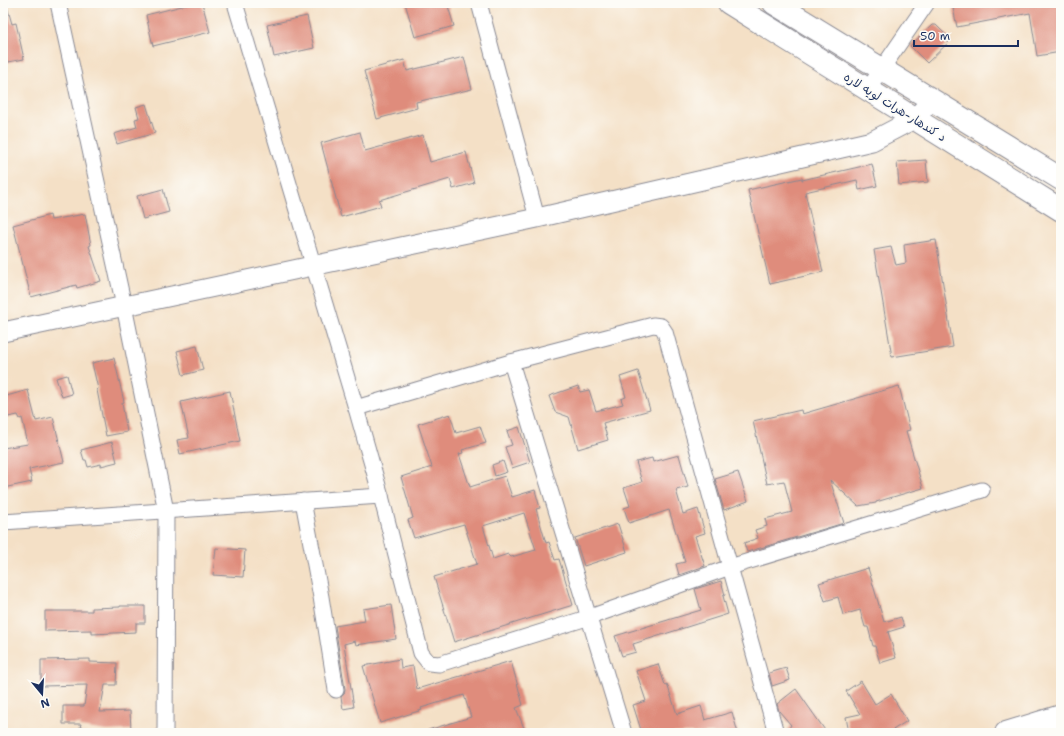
<svg xmlns="http://www.w3.org/2000/svg" width="1064" height="736" font-family="'Shantell Sans','Playpen Sans Arabic',sans-serif">
  <style>
    .building { fill: #df8c7b; fill-rule: evenodd }
    .lines { fill: none; stroke-linecap: round; stroke-linejoin: round }
    .minor-casing { stroke: #888892; stroke-width: 17 }
    .tertiary-casing { stroke: #888892; stroke-width: 21 }
    .primary-casing { stroke: #888892; stroke-width: 24 }
    .trunk-casing { stroke: #888892; stroke-width: 24 }
    .minor { stroke: #fff; stroke-width: 15 }
    .tertiary { stroke: #fff; stroke-width: 19 }
    .primary { stroke: #fff; stroke-width: 22 }
    .trunk { stroke: #fff; stroke-width: 22 }
    .labels { text-anchor: middle; stroke-width: 3.5; stroke-linejoin: round; paint-order: stroke }
    .street-label { font-size: 12px; fill: #1b2f5e; stroke: #fdfcf7 }
  </style>
  <rect width="100%" height="100%" fill="#fdfcf7"/>
  <filter id="ink" filterUnits="userSpaceOnUse"><feTurbulence type="fractalNoise" baseFrequency=".025" numOctaves="2"/><feDisplacementMap in="SourceGraphic" scale="8" xChannelSelector="R" yChannelSelector="G"/><feConvolveMatrix kernelMatrix="1 2 1 2 8 2 1 2 1" color-interpolation-filters="sRGB"/></filter>
  <filter id="wash" filterUnits="userSpaceOnUse"><feTurbulence type="fractalNoise" baseFrequency=".012" numOctaves="4" result="noise"/><feDisplacementMap in="SourceGraphic" scale="16" xChannelSelector="R" yChannelSelector="G"/><feGaussianBlur stdDeviation="0.9" result="paint"/><feColorMatrix in="noise" values="0 0 0 0 0 0 0 0 0 0 0 0 0 0 0 0 0 1.4 0 .05"/><feComposite in="paint" operator="in"/></filter>
  <g filter="url(#wash)">
    <rect width="100%" height="100%" fill="#f4e0c6"/>
    <g id="blocks">
      <g class="building">
        <polygon points="3,3 6,3 12,24 16,23 24,59 3,63"/>
        <polygon points="194,3 202,3 210,32 153,46 146,15"/>
        <polygon points="405,3 447,3 454,26 415,37"/>
        <polygon points="952,3 1061,3 1061,52 1037,56 1030,13 957,27"/>
        <polygon points="307,16 314,48 274,57 267,25"/>
        <polygon points="932,25 936,25 951,40 927,63 910,46"/>
        <polygon points="464,57 472,89 416,102 417,108 377,119 364,71 404,60 407,71"/>
        <polygon points="146,104 155,133 117,144 114,134 137,127 135,119 139,118 136,107"/>
        <polygon points="360,132 365,151 423,135 430,162 466,152 474,183 453,189 450,179 379,200 381,206 341,217 321,143"/>
        <polygon points="926,160 928,182 899,185 897,162"/>
        <polygon points="872,164 877,186 859,190 857,180 805,192 823,272 770,284 748,190 802,178 802,180"/>
        <polygon points="163,189 169,212 143,219 137,196"/>
        <polygon points="85,214 91,245 89,246 101,281 77,288 76,285 31,297 13,225 50,215 51,220"/>
        <polygon points="936,240 953,347 892,357 874,250 891,247 896,265 906,263 904,245"/>
        <polygon points="197,346 203,370 183,375 177,351"/>
        <polygon points="114,358 124,402 122,403 127,432 106,436 97,390 98,389 92,363"/>
        <polygon points="638,371 650,410 603,423 608,440 578,449 569,417 555,412 549,396 578,386 580,392 589,390 596,411 623,404 621,399 626,397 620,377"/>
        <polygon points="67,375 72,394 62,397 56,378"/>
        <polygon points="899,386 910,430 906,431 923,488 876,502 876,503 858,506 830,480 844,523 747,552 744,543 758,538 755,530 767,526 765,519 792,512 784,481 767,484 753,421 801,410 802,414"/>
        <polygon points="28,390 36,421 53,417 64,462 29,469 32,482 3,488 3,448 28,444 22,418 20,419 18,415 3,418 3,397"/>
        <polygon points="230,391 240,441 180,454 177,440 189,438 181,402"/>
        <path d="M450,414L456,433L480,426L486,443L462,450L463,453L459,454L470,487L505,476L512,497L535,490L540,508L536,509L546,543L549,542L555,560L559,559L573,605L454,642L434,577L477,564L464,524L414,538L408,520L413,518L401,477L432,467L418,424ZM524,513L536,550L511,557L508,554L493,559L483,526Z"/>
        <polygon points="519,427 530,462 512,468 505,447 512,445 507,431"/>
        <polygon points="112,442 117,462 101,466 101,464 88,467 86,460 84,460 81,450"/>
        <polygon points="679,455 688,487 676,490 683,514 698,509 705,533 695,536 705,566 679,575 676,564 685,562 669,510 629,523 624,508 630,506 624,488 642,482 636,462 652,458 653,462"/>
        <polygon points="503,461 507,472 495,476 492,465"/>
        <polygon points="738,472 748,501 724,510 715,479"/>
        <polygon points="618,524 627,552 584,566 575,538"/>
        <polygon points="216,548 245,550 243,577 213,575"/>
        <polygon points="868,568 884,622 901,617 904,627 888,632 896,658 880,663 875,646 873,646 868,627 865,627 860,610 843,615 838,597 825,601 819,583"/>
        <polygon points="721,581 725,595 723,596 728,614 633,644 636,652 622,656 615,636 701,610 695,589"/>
        <polygon points="391,605 396,639 356,645 355,641 344,644 354,707 343,709 341,697 344,694 345,689 335,626 365,621 363,609"/>
        <polygon points="120,606 145,606 145,623 136,623 136,632 92,634 92,630 45,631 45,611 92,611 92,608 120,607"/>
        <polygon points="90,659 90,662 117,663 116,685 105,685 100,712 130,711 131,730 106,731 80,727 81,724 63,724 63,706 84,706 87,685 41,686 41,660"/>
        <polygon points="400,659 401,668 413,666 417,689 511,661 523,705 516,708 526,733 429,733 428,730 471,717 464,695 421,708 422,710 380,723 363,666"/>
        <polygon points="658,664 665,685 667,684 677,714 701,706 705,720 732,712 738,733 642,733 633,705 646,701 636,671"/>
        <polygon points="786,668 790,680 772,686 769,673"/>
        <polygon points="861,681 875,704 891,694 907,721 888,733 849,733 846,717 860,714 846,691"/>
        <polygon points="796,689 827,733 786,733 791,725 779,711 777,704"/>
      </g>
    </g>
  </g>
  <g filter="url(#ink)">
    <use href="#blocks" fill-opacity="0" stroke="#888892" stroke-width="1"/>
    <g class="lines">
      <defs>
        <g id="minor">
          <polyline points="58,3 124,306 166,511 165,733"/>
          <polyline points="235,3 356,408 381,496 421,653 429,663 439,664 590,617 730,567 982,490"/>
          <polyline points="479,3 537,218"/>
          <polyline points="868,89 927,3"/>
          <polyline points="511,362 624,733"/>
          <polyline points="356,408 511,362 653,325 661,326 665,332 776,733"/>
          <polyline points="303,501 321,597 336,690"/>
          <polyline points="3,522 381,496"/>
        </g>
        <polyline id="tertiary" points="3,332 537,218 872,141 914,119 932,100"/>
        <polyline id="primary" points="1006,733 1061,716"/>
        <g id="trunk">
          <polyline points="729,3 1061,210"/>
          <polyline points="774,3 1061,179"/>
        </g>
      </defs>
      <use href="#minor" class="minor-casing"/>
      <use href="#tertiary" class="tertiary-casing"/>
      <use href="#primary" class="primary-casing"/>
      <use href="#trunk" class="trunk-casing"/>
      <use href="#minor" class="minor"/>
      <use href="#tertiary" class="tertiary"/>
      <use href="#primary" class="primary"/>
      <use href="#trunk" class="trunk"/>
    </g>
  </g>
  <g class="labels">
    <g class="street-label">
      <text transform="translate(895 107) rotate(32)" y="4">د کندهار-هرات لويه لاره</text>
    </g>
  </g>
  <rect width="1064" height="736" fill="none" stroke="#fdfcf7" stroke-width="16"/>
  <g transform="translate(42 694) rotate(162)" stroke="#fdfcf7" stroke-width="3" paint-order="stroke">
  <path d="M0-3L7 15L0 10L-7 15Z" fill="#1b2f5e"/>
  <text y="-6" font-size="11" font-weight="bold" text-anchor="middle" fill="#1b2f5e">N</text>
  </g>
  <path d="M914 40v6h104v-6" fill="none" stroke="#1b2f5e" stroke-width="2"/>
  <text x="920" y="40" font-size="12" fill="#1b2f5e" stroke="#fdfcf7" stroke-width="3" paint-order="stroke">50 m</text>
</svg>
